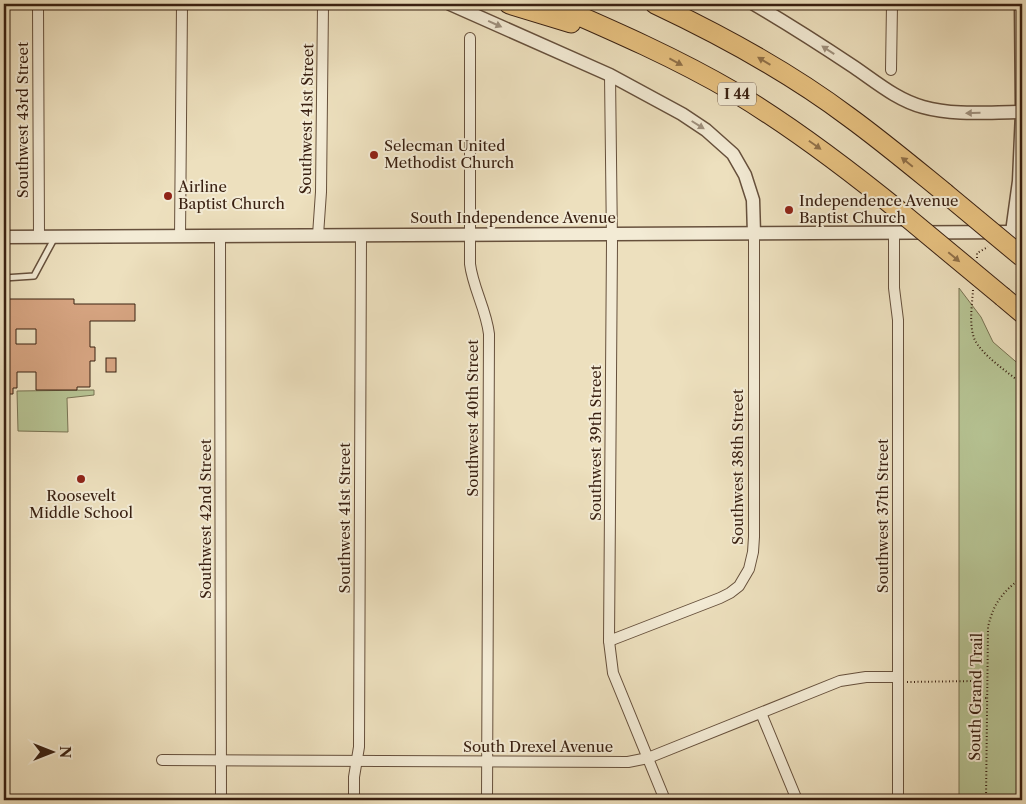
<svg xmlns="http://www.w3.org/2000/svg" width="1026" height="804" font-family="'Libre Caslon Text',serif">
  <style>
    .green { fill: #b6c393; stroke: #787252 }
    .building { fill: #d6a481; stroke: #392011; fill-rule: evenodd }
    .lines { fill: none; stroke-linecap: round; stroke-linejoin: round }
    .service-casing { stroke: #66503c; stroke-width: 8 }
    .minor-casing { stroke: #66503c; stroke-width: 12 }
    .tertiary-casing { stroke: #66503c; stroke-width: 15 }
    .motorway-casing { stroke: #392011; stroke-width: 21 }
    .path { stroke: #392011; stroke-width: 2; stroke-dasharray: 1 2.5; stroke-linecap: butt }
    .service { stroke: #f3ebd5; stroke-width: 5 }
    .minor { stroke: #f3ebd5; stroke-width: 10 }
    .tertiary { stroke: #f3ebd5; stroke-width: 12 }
    .motorway { stroke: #e6c07f; stroke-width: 19 }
    .motorway-bridge-casing { stroke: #392011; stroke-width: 21; stroke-linecap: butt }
    .motorway-bridge { stroke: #e6c07f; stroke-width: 19 }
    .oneway { fill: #9f907d }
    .oneway2 { fill: #907048 }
    .poi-dot { fill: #8f2418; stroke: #f3ebd5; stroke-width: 2 }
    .labels { text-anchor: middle; stroke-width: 4; stroke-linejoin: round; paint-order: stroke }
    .shield { fill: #f3ebd5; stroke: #715d4c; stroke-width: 1 }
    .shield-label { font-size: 14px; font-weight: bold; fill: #392011 }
    .street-label { font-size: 15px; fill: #392011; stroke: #f3ebd5 }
    .poi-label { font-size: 15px; fill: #392011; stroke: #f3ebd5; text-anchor: start }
  </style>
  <rect width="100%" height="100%" fill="#ede0be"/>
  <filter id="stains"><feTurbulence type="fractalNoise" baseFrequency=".004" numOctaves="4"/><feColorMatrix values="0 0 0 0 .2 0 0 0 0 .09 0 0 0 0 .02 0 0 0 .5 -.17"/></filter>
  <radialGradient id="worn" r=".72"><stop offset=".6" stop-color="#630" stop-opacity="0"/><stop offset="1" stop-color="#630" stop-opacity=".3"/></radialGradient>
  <g class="green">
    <polygon points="959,288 981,317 993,342 1022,367 1022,800 959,800"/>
    <polygon points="94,390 94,395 67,398 68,432 18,431 17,391"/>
  </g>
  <g class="building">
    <path d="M4,299H74V304H135V321H90V347H95V361H90V387H77V390H36V372H17V388H13V394H4ZM16,329H36V344H16Z"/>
    <rect x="106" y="358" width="10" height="14"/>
  </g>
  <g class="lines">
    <defs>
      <polyline id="service" points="4,278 34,276 55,237"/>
      <g id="minor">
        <polyline points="38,4 39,237"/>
        <path d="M470,38V264C473,288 486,309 489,334L487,800"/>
        <polyline points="891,70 892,4"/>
        <polyline points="610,75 612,243 609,641 613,673 665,800"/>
        <polyline points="894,233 894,288 898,320 898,800"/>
        <polyline points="318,235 321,192 323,4"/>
        <polyline points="180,237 182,4"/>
        <polyline points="220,237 221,800"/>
        <polyline points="609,641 720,598 730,593 739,586 749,569 753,552 754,537 754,234"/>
        <polyline points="761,713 797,800"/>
        <polyline points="162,760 628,762 648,758 840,681 866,677 898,677"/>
        <polyline points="354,800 354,777 359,747 361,235"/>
      </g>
      <g id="tertiary">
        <polyline points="450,4 610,75 682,114 706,130 733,154 745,175 753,200 754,234"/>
        <path d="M754,4C788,24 821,45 854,67C876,82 897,100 923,107C955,116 989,112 1022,112"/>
        <polyline points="1012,232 1019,181 1022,112 1021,4"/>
        <polyline points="4,237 1022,232"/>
      </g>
      <g id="motorway">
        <polyline points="509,4 571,23"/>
        <path d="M552,4C614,31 676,58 734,92C794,128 849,170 903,214"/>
        <path d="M655,4C723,36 789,72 849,117C882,141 913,167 945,193"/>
        <polyline points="1003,297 1022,313"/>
      </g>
    </defs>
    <use href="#service" class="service-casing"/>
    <use href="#minor" class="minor-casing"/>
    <use href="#tertiary" class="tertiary-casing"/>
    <use href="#motorway" class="motorway-casing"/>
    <g class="path">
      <polyline points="977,258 977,253 988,247"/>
      <path d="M973,290C972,306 969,323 974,338C981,355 1008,372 1022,384"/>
      <polyline points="907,682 975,681 979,685 981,698 987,698"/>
      <path d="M986,800L988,627C994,602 1002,593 1022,577"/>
    </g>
    <use href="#service" class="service"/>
    <use href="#minor" class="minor"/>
    <use href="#tertiary" class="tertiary"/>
    <use href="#motorway" class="motorway"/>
    <defs>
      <g id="motorway-bridge">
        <polyline points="945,193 1022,257"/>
        <polyline points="903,214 1003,297"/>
      </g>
    </defs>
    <use href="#motorway-bridge" class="motorway-bridge-casing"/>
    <use href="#motorway-bridge" class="motorway-bridge"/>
  </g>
  <defs><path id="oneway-solid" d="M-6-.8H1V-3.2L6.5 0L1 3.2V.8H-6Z" transform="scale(1.25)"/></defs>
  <g class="oneway">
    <use href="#oneway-solid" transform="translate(495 24) rotate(24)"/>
    <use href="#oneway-solid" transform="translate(828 50) rotate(-147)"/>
    <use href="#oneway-solid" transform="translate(973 113) rotate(179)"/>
    <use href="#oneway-solid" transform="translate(698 125) rotate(32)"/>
  </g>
  <g class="oneway2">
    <use href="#oneway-solid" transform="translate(764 61) rotate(-149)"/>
    <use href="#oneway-solid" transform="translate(676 62) rotate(28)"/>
    <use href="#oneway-solid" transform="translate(815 145) rotate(35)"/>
    <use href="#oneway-solid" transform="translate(907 162) rotate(-141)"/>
    <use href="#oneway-solid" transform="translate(954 257) rotate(40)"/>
  </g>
  <g class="poi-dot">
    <circle cx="374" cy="155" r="5"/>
    <circle cx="168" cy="196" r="5"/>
    <circle cx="789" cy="210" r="5"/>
    <circle cx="81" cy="479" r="5"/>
  </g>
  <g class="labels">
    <rect class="shield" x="718" y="82.5" width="38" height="23" rx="4"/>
    <g class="shield-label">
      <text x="737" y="99">I 44</text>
    </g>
    <g class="street-label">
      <text transform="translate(307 119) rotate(-89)" y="5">Southwest 41st Street</text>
      <text transform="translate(23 120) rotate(-90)" y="5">Southwest 43rd Street</text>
      <text x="513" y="223">South Independence Avenue</text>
      <text transform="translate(473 418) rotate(-90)" y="5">Southwest 40th Street</text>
      <text transform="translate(596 443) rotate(-90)" y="5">Southwest 39th Street</text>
      <text transform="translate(738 467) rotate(-90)" y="5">Southwest 38th Street</text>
      <text transform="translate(883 516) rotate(-90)" y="5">Southwest 37th Street</text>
      <text transform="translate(345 518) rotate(-90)" y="5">Southwest 41st Street</text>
      <text transform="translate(206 519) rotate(-90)" y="5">Southwest 42nd Street</text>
      <text transform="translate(976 697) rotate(-89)" y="5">South Grand Trail</text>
      <text x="538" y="752">South Drexel Avenue</text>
    </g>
    <g class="poi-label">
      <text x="384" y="151">Selecman United<tspan x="384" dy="17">Methodist Church</tspan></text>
      <text x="178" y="192">Airline<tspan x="178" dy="17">Baptist Church</tspan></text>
      <text x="799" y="206">Independence Avenue<tspan x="799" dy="17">Baptist Church</tspan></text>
      <text x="81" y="501" text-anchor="middle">Roosevelt<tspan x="81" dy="17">Middle School</tspan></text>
    </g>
  </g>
  <rect width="1026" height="804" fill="none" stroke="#ede0be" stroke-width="20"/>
  <rect x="5" y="5" width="1016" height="794" fill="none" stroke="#392011" stroke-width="2.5"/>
  <rect x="10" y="10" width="1006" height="784" fill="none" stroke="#392011"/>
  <g transform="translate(52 752) rotate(90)" stroke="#f3ebd5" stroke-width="4" paint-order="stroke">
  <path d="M0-4L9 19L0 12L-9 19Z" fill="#392011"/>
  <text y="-8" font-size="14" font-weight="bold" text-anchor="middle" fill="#392011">N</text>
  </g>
  <rect width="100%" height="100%" filter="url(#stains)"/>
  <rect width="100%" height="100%" fill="url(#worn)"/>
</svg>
